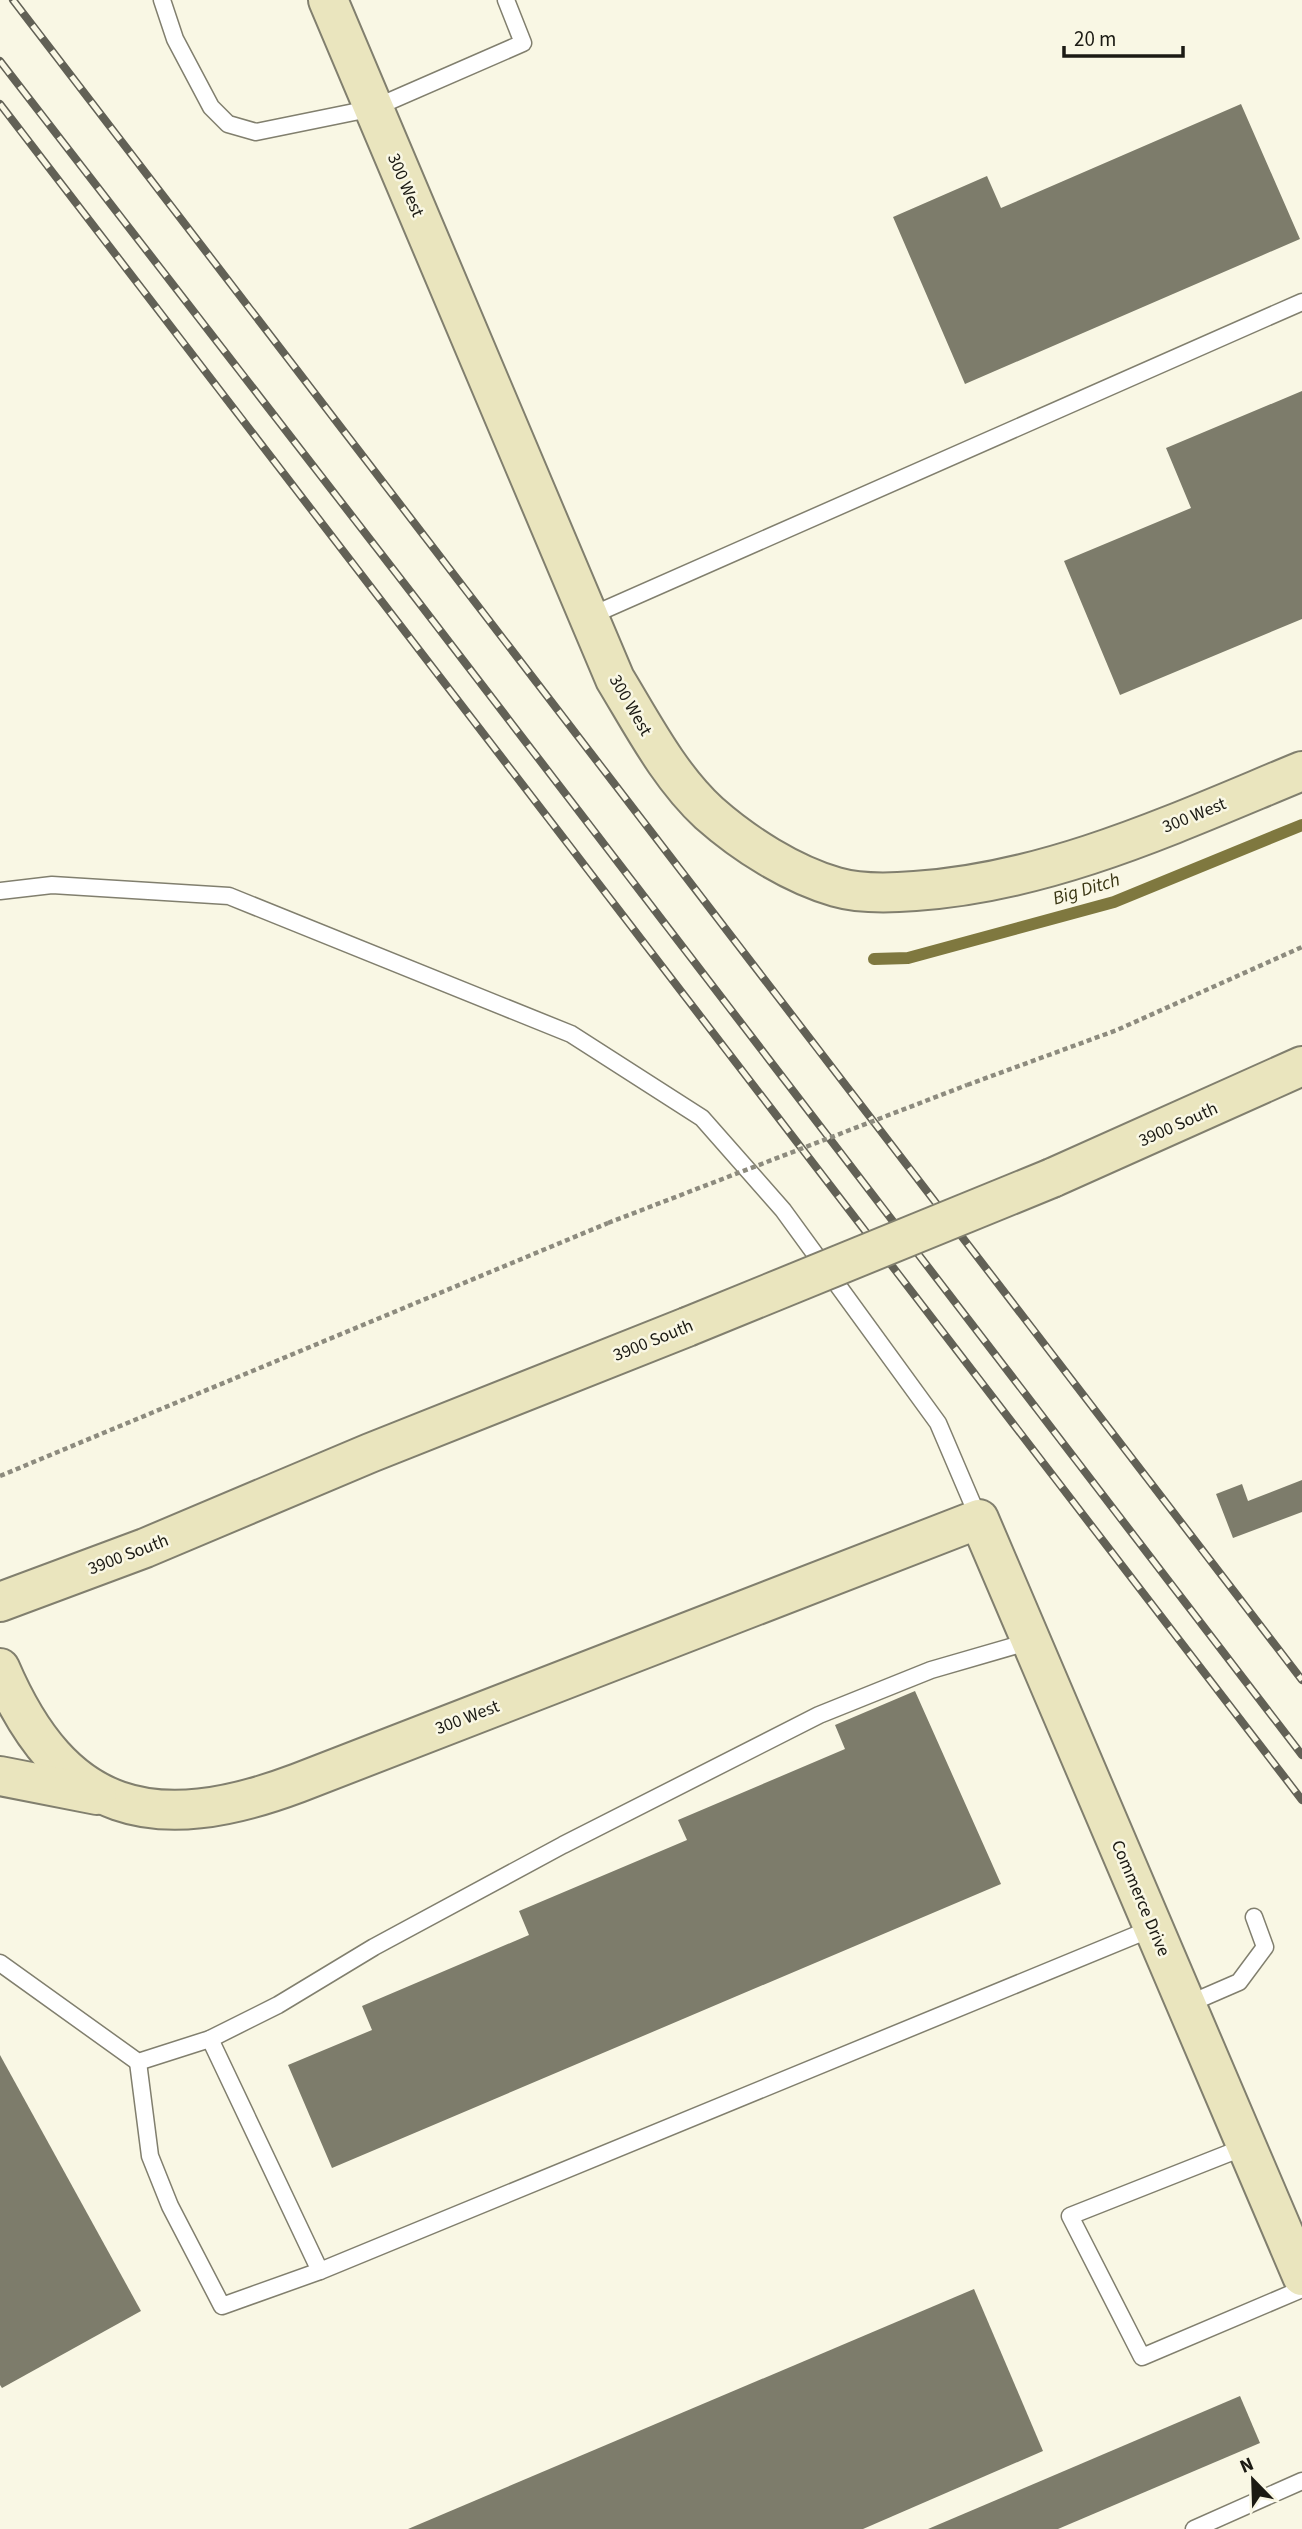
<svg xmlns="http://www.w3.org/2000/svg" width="1302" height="2529" font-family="'Source Sans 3',sans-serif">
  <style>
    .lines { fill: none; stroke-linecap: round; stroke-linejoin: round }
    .stream { stroke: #7f783f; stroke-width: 12 }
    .building { fill: #7d7c6b }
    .lane-casing { stroke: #817f6e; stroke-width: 19 }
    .secondary-casing { stroke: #817f6e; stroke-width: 42 }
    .path { stroke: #8d8b7e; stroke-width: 4.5; stroke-dasharray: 5 3.5; stroke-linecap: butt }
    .lane { stroke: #fff; stroke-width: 16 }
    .secondary { stroke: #eae5be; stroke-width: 38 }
    .rail-casing { stroke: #626156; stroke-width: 8 }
    .rail { stroke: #f9f7e4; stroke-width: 5; stroke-dasharray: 16; stroke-linecap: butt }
    .secondary-bridge-casing { stroke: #817f6e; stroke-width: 42; stroke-linecap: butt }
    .path-bridge { stroke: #8d8b7e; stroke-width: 4.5; stroke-dasharray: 5 3.5; stroke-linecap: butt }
    .secondary-bridge { stroke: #eae5be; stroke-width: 38 }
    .labels { text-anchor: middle; stroke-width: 5; stroke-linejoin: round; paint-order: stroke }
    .street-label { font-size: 18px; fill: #1b1a13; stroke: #f9f7e4 }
    .water-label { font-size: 19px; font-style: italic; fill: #393512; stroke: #f9f7e4 }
  </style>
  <rect width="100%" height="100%" fill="#f9f7e4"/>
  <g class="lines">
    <polyline class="stream" points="874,959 908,958 1114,902 1302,825"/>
  </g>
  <g class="building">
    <polygon points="1241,104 1300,239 965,384 893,217 987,176 1001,208"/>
    <polygon points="1302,391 1302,619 1120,695 1064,561 1191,508 1166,448"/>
    <polygon points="1302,1480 1302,1512 1233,1538 1216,1494 1242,1484 1248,1501"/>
    <polygon points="915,1691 1001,1884 332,2168 288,2065 372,2030 362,2006 529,1935 519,1911 687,1840 678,1820 845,1749 835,1725"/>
    <polygon points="0,2055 141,2311 2,2388 0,2385"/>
    <polygon points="974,2289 1043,2451 863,2529 408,2529"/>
    <polygon points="1240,2396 1260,2443 1058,2529 928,2529"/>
  </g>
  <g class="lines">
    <defs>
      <g id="lane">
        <polyline points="162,0 175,39 211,107 228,124 256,132 374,108 523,43 506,0"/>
        <polyline points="588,617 1302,302"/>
        <polyline points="0,891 52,885 229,896 571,1034 702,1118 783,1210 938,1423 979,1519"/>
        <polyline points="0,1963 138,2062 210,2039 278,2005 374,1947 563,1845 819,1715 931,1670 1031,1641"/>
        <polyline points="1186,2005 1239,1982 1265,1947 1254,1917"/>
        <polyline points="210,2039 320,2271"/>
        <polyline points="138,2062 150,2156 170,2206 222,2306 320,2271 1153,1928"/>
        <polyline points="1247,2146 1070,2216 1142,2357 1302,2289"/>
        <polyline points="1194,2529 1302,2481"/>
      </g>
      <g id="secondary">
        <path d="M328,0L615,679C643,725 669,776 709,813C744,844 791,874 836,887C860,894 891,893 915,891C1051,882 1178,822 1302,771"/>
        <polyline points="1052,1178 1302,1066"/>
        <polyline points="0,1602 145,1548 370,1453 687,1327"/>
        <path d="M0,1668C63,1815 154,1837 298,1783L979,1519L1302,2276"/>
        <polyline points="0,1776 97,1795"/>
      </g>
    </defs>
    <use href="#lane" class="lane-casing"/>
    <use href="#secondary" class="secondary-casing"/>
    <g class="path">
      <polyline points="967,1085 1117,1030 1302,947"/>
      <polyline points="0,1476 608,1223"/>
    </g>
    <use href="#lane" class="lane"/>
    <use href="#secondary" class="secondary"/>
    <defs>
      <g id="rail">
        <polyline points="13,0 1302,1680"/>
        <polyline points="0,61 420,604 1302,1755"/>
        <polyline points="0,104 1302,1800"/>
      </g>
    </defs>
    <use href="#rail" class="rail-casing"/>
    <use href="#rail" class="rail"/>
    <defs>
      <polyline id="secondary-bridge" points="687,1327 1052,1178"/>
    </defs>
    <use href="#secondary-bridge" class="secondary-bridge-casing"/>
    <polyline class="path-bridge" points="608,1223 967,1085"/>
    <use href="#secondary-bridge" class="secondary-bridge"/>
  </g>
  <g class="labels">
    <g class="street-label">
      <text transform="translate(406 185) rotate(67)" y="6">300 West</text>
      <text transform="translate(631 705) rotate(60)" y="6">300 West</text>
      <text transform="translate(1194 815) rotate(-22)" y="6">300 West</text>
      <text transform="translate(1178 1124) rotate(-24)" y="6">3900 South</text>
      <text transform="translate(653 1340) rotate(-22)" y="6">3900 South</text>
      <text transform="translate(128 1554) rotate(-21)" y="6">3900 South</text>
      <text transform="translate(467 1717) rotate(-21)" y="6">300 West</text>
      <text transform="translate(1141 1898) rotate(67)" y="6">Commerce Drive</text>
    </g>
    <g class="water-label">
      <text transform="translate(1086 888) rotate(-17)" y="7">Big Ditch</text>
    </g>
  </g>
  <g transform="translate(1253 2480) rotate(337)" stroke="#f9f7e4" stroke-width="5" paint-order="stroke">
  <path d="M0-5L12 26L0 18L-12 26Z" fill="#1b1a13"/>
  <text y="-10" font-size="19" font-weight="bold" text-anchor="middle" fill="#1b1a13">N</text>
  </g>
  <path d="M1064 46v10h119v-10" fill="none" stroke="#1b1a13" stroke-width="3.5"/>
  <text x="1074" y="46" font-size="21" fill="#1b1a13" stroke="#f9f7e4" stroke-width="5" paint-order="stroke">20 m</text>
</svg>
